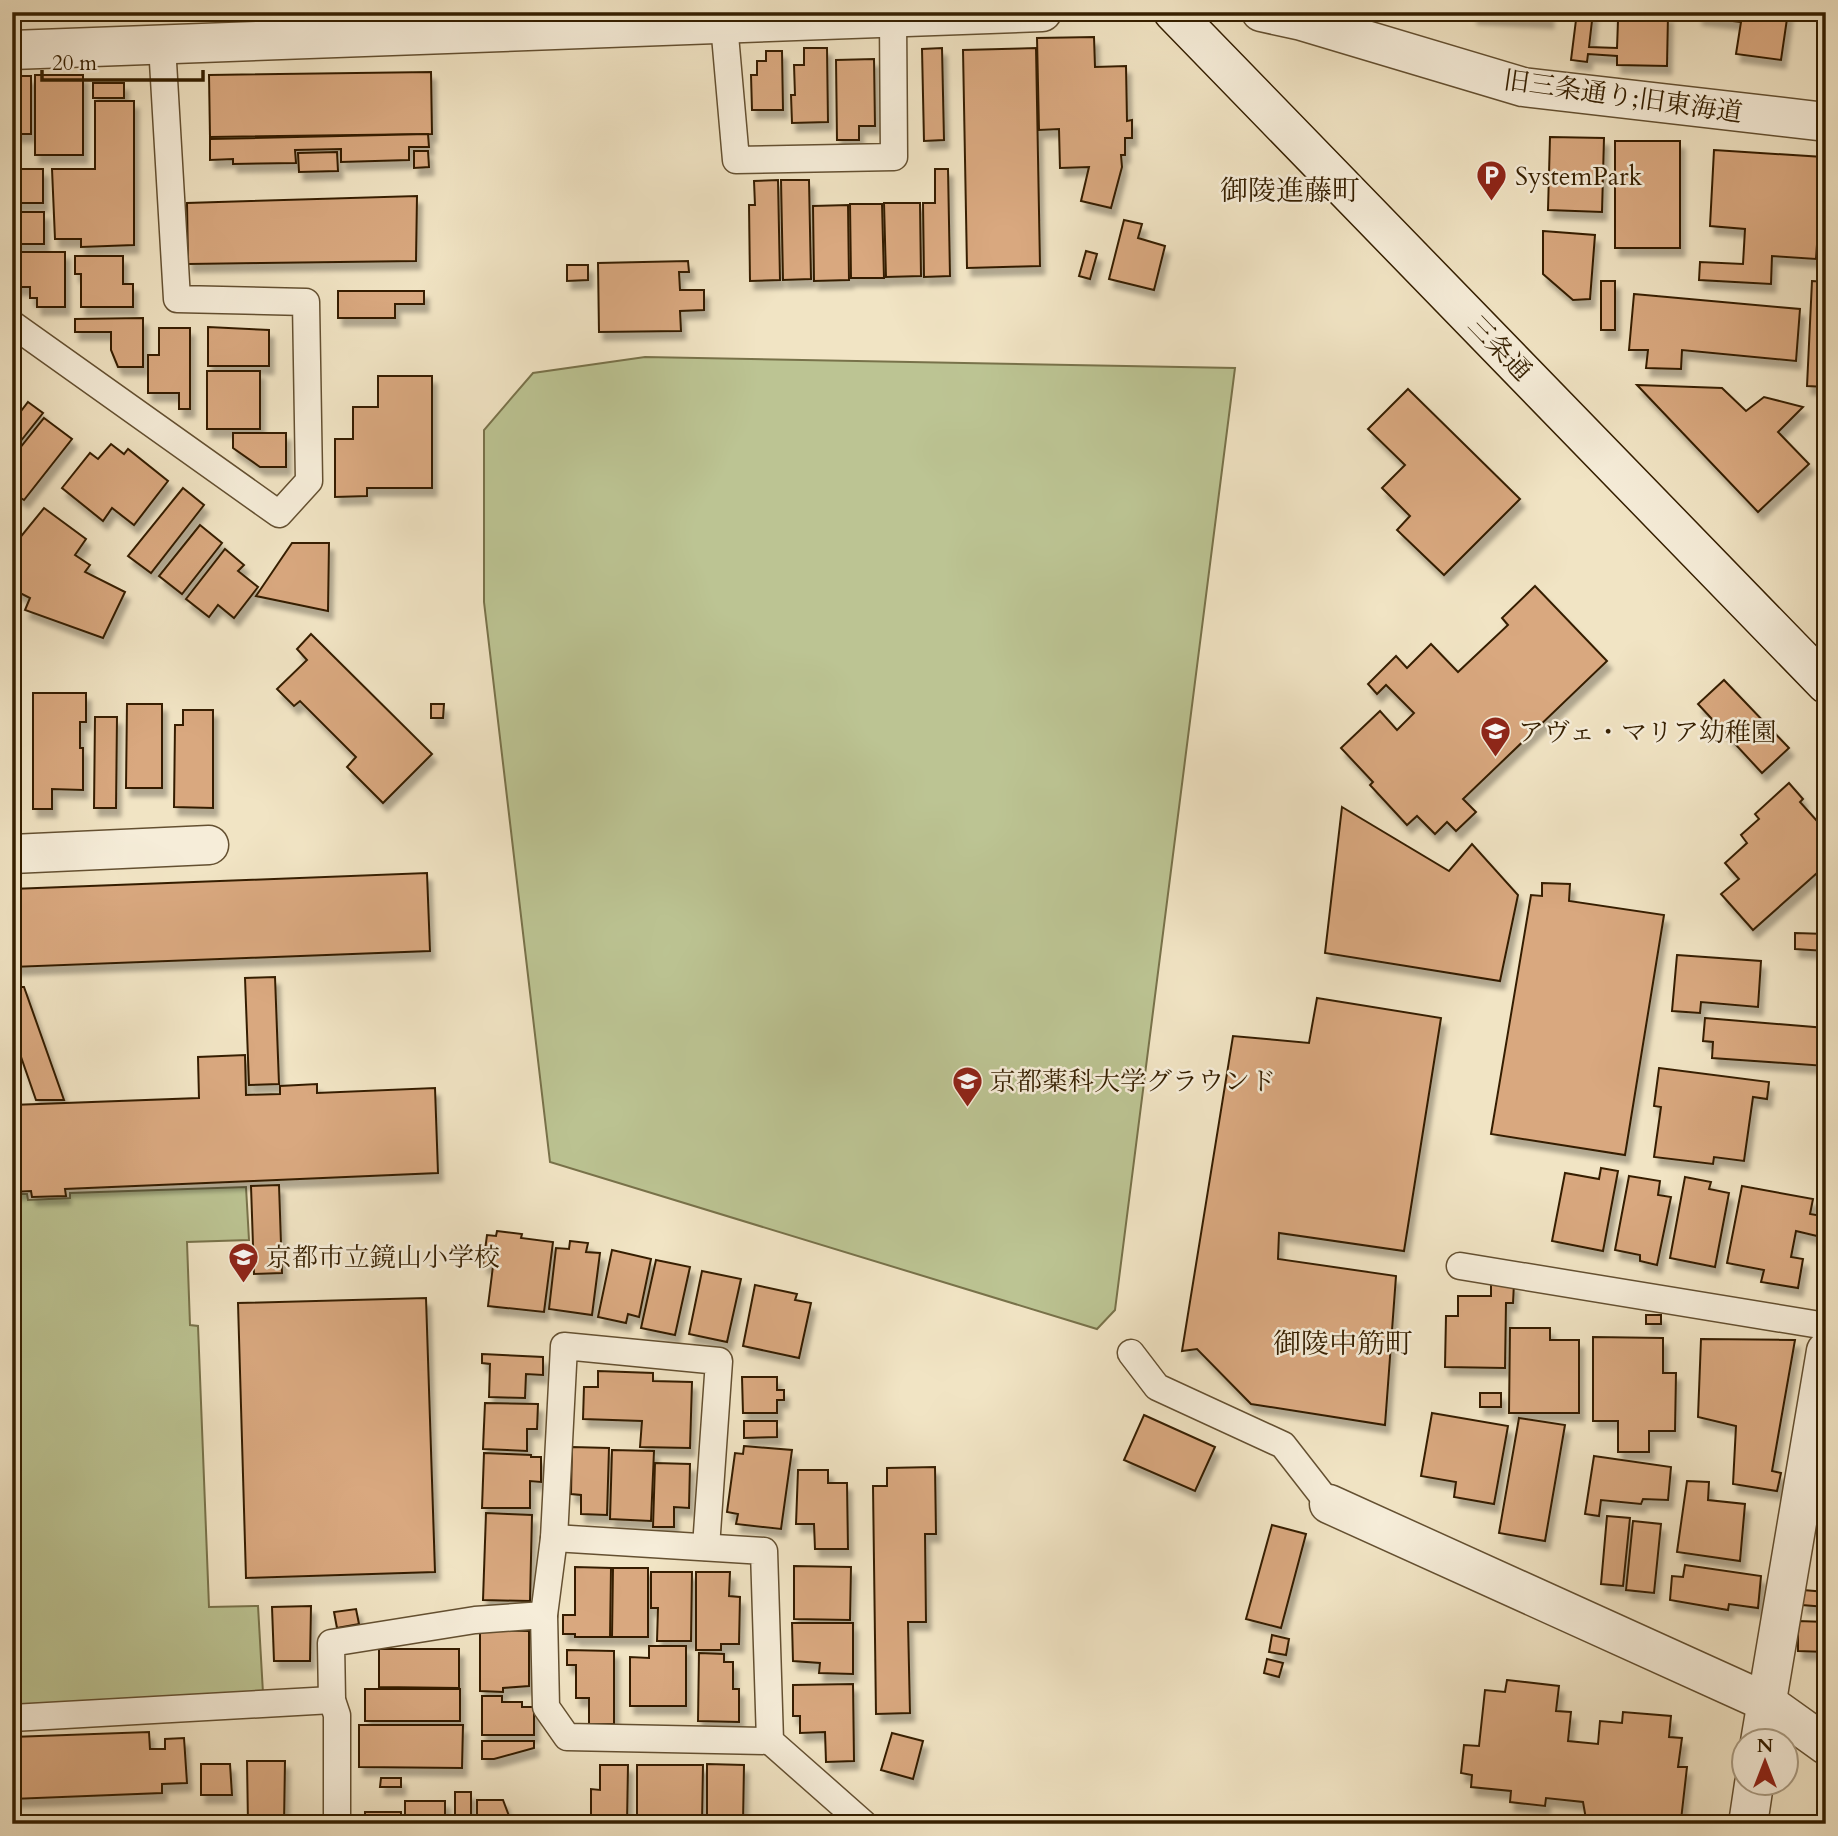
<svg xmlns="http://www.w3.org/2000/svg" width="1838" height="1836" font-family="Cardo,'Noto Serif JP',serif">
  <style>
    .green { fill: #bcc493; stroke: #78724a; stroke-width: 2 }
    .building { fill: #d9a87f; stroke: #351f00; stroke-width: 2; filter: url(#shadow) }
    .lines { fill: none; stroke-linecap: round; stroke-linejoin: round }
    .service-casing { stroke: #645031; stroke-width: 29 }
    .minor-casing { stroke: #645031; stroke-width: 41 }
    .secondary-casing { stroke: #351f00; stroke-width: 41 }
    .service { stroke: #f6edd9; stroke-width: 26 }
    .minor { stroke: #f6edd9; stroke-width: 38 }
    .secondary { stroke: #f6edd9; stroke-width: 38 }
    .labels { text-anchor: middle; stroke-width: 5; stroke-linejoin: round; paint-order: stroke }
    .street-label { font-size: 26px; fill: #351f00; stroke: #f6edd9 }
    .poi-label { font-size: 26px; fill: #351f00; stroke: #f6edd9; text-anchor: start }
    .neighbourhood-label { font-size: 28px; fill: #351f00; stroke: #f6edd9 }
  </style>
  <defs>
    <filter id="shadow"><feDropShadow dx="4.5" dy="8" stdDeviation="2" flood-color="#0004"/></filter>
  </defs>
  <rect width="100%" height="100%" fill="#f1e4c4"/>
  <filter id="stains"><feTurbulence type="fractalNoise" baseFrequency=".00286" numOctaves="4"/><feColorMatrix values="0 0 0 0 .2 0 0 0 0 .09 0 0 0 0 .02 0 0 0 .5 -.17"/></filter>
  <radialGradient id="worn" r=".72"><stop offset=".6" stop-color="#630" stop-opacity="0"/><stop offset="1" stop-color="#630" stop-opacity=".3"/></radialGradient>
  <g class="green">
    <polygon points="645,357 1235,368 1115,1310 1097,1329 550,1162 484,602 484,430 533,373"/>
    <polygon points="246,1187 249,1240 187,1242 190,1325 198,1326 209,1607 258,1606 263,1693 12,1705 12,1194 27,1194 28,1200 70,1198 70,1193"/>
  </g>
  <g class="building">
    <polygon points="1473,12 1549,12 1549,20 1473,16"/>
    <polygon points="1577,12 1593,12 1589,47 1617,48 1618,21 1615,21 1614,12 1668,15 1667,66 1617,65 1617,56 1588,54 1587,62 1571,60"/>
    <polygon points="1699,12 1788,12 1781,60 1736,54 1741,22 1698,17"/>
    <polygon points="1094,37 1095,67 1126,66 1127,121 1132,120 1132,138 1125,138 1125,155 1121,155 1122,167 1111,208 1081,201 1089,167 1060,168 1059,129 1039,130 1037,38"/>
    <polygon points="804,48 827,48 828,122 792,123 791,95 795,95 794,65 804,65"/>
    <polygon points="942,48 944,140 924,141 922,49"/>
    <polygon points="1036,48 1040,266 967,268 963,50"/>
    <polygon points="766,51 782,51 783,110 752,110 751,75 757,75 757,61 766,61"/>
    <polygon points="874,59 875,126 859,126 859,140 837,140 836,60"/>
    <polygon points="431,72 432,134 210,137 209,75"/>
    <rect x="35" y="75" width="48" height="80"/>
    <rect x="12" y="76" width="19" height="58"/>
    <rect x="93" y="83" width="31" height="15"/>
    <polygon points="95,101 134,101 134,245 81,247 81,239 55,239 52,169 95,169"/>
    <polygon points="428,134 429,147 409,147 409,160 341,162 341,149 295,150 296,163 233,164 233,159 210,160 210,139"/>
    <polygon points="1550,137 1604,138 1602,212 1548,210"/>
    <rect x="1615" y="141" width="65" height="107"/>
    <polygon points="1714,150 1823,157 1816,259 1772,256 1771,284 1699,280 1700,262 1743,264 1745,229 1710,226"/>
    <polygon points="414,151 428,151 429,167 414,168"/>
    <polygon points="337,152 338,171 299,172 298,153"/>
    <rect x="12" y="169" width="31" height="34"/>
    <polygon points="935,169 948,169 950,276 924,277 923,203 935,203"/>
    <polygon points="778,180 780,280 750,281 749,205 755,205 754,181"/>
    <polygon points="781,180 809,180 811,279 783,280"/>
    <polygon points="417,196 416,261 188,264 187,203"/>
    <polygon points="884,203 920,203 921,276 886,277"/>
    <polygon points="850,204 882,204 884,278 851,278"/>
    <polygon points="848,205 849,280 814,281 813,206"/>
    <rect x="12" y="212" width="32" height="32"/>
    <polygon points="1124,220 1142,224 1138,238 1165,246 1154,290 1109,279"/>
    <polygon points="1543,231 1595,235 1590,299 1573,300 1543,274"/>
    <polygon points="1086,251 1097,254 1090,279 1079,276"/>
    <polygon points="12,252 65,252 65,307 37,307 37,298 30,298 30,287 12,287"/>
    <polygon points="75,256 123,256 123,284 133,284 133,307 81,307 81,274 75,274"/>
    <polygon points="688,261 689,272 679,272 680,290 704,290 704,310 680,311 681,331 599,332 598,263"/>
    <polygon points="567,265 588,265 588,280 567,281"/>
    <rect x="1601" y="281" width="14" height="49"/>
    <polygon points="1812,281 1826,282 1826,387 1807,386"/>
    <polygon points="338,291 424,291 424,304 395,304 395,318 338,318"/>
    <polygon points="1634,294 1800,309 1796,361 1682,350 1681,369 1646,368 1648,350 1629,350"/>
    <polygon points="143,318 143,367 118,367 111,350 111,332 75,332 75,319"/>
    <polygon points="208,327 269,330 269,366 208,366"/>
    <polygon points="159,328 190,328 190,409 179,409 179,393 148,393 148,355 159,355"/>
    <rect x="207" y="371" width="53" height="58"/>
    <polygon points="378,376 432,376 432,488 367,488 367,496 335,497 335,439 353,439 353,407 378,407"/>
    <polygon points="1637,385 1722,388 1746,411 1764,397 1803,407 1778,432 1809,464 1758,512"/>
    <polygon points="1408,389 1520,499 1444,575 1397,530 1410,516 1382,488 1405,465 1368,429"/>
    <polygon points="28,402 43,413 12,452 12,403 21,411"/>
    <polygon points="44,418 72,439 24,500 16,495 12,500 12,458"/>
    <polygon points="233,433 286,433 286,467 260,467 233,448"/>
    <polygon points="111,444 124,454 128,449 168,481 134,525 112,508 103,521 62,488 90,453 98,459"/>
    <polygon points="183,488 204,505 151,573 128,556"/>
    <polygon points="44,508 86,539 75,555 90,565 85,572 125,592 103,638 25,610 30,598 12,589 12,552 18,540"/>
    <polygon points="200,525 222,543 182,594 159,576"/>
    <polygon points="292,543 329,543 328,611 256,596"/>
    <polygon points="225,549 244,565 238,571 258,587 234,618 218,605 209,617 186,599"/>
    <polygon points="1535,586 1607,661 1463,799 1476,812 1456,831 1447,822 1435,834 1417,816 1407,825 1370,785 1373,782 1341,748 1380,711 1397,730 1414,713 1386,685 1377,694 1368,684 1396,656 1407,668 1431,644 1458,672 1508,625 1502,618"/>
    <polygon points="311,634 432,754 383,803 347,767 356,757 300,701 294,706 277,689 307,660 297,649"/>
    <polygon points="1724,680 1789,748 1762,773 1698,704"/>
    <polygon points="33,693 86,693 86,722 80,722 80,748 83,748 83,790 52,789 52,809 33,809"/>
    <polygon points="127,704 162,704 162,788 126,788"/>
    <polygon points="431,704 444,704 443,718 431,718"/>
    <polygon points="183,710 213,710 213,808 174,807 175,725 183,725"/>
    <polygon points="95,717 117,717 116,808 94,808"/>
    <polygon points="1789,783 1803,799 1800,802 1826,831 1826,865 1753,930 1721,894 1739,879 1725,863 1747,843 1741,835 1759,819 1755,814"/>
    <polygon points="1342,807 1449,871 1472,844 1518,895 1500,981 1325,953"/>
    <polygon points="427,873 430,951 12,967 12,889"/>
    <polygon points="1542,883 1570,884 1569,901 1664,915 1625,1155 1491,1134 1531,895 1542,896"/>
    <polygon points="1795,933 1826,934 1826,951 1795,949"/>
    <polygon points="1677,955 1761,961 1758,1007 1701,1002 1700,1013 1672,1011"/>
    <polygon points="275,977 279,1084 249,1085 245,978"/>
    <polygon points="12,987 24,987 64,1100 36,1100 12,1031"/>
    <polygon points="1317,998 1441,1018 1404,1251 1279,1233 1278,1259 1396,1276 1385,1425 1251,1404 1197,1349 1182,1351 1233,1036 1309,1043"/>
    <polygon points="1705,1018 1826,1028 1826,1066 1712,1058 1713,1042 1703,1041"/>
    <polygon points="245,1055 246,1095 280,1094 280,1086 317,1084 317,1093 435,1088 438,1173 65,1189 66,1196 32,1197 31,1191 12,1192 12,1105 199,1098 198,1057"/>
    <polygon points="1659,1068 1769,1082 1767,1099 1753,1097 1744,1161 1714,1157 1713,1164 1654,1157 1661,1107 1654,1106"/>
    <polygon points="1601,1168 1618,1171 1603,1251 1552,1241 1565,1173 1599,1179"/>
    <polygon points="1629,1176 1660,1181 1658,1195 1671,1197 1657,1265 1640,1261 1640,1255 1615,1250"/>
    <polygon points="1685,1177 1711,1182 1709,1189 1729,1193 1715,1267 1670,1258"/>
    <polygon points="279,1185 282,1273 254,1274 251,1186"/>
    <polygon points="1742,1186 1813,1199 1810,1214 1822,1216 1817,1236 1796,1231 1791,1257 1803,1259 1798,1288 1761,1282 1764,1270 1727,1263"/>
    <polygon points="497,1231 522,1234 521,1238 553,1242 544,1312 488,1306 493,1266 483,1265 487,1235 496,1236"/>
    <polygon points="570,1241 588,1243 586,1252 600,1253 592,1315 549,1309 556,1248 569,1249"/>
    <polygon points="612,1250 651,1259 639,1317 628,1314 626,1323 598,1317"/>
    <polygon points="656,1260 690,1267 675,1335 641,1328"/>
    <polygon points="702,1271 741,1279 727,1342 689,1334"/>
    <polygon points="1491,1283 1514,1283 1513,1303 1506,1303 1505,1368 1445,1367 1446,1316 1458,1316 1458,1296 1491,1296"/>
    <polygon points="755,1285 797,1294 795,1300 811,1303 799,1358 743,1346"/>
    <polygon points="426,1298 435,1572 246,1578 238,1303"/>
    <rect x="1646" y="1315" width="15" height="9"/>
    <polygon points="1510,1328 1550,1328 1550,1340 1579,1340 1579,1413 1509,1413"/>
    <polygon points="1593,1337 1663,1338 1663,1373 1676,1373 1675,1431 1649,1431 1649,1452 1618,1452 1618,1421 1593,1421"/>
    <polygon points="1701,1339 1795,1340 1772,1471 1781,1473 1777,1491 1733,1484 1736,1426 1698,1417"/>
    <polygon points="482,1354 543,1357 543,1375 526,1374 525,1398 489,1397 490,1364 482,1363"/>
    <polygon points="598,1371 653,1373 653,1381 692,1382 690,1448 640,1447 642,1421 583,1419 584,1387 598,1387"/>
    <polygon points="742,1377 777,1377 777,1390 784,1390 784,1400 777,1400 777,1413 743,1413"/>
    <rect x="1480" y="1393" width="21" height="14"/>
    <polygon points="485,1403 538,1404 537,1429 527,1429 527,1451 483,1449"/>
    <polygon points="1432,1413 1508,1426 1494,1504 1454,1497 1456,1482 1421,1476"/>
    <polygon points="1144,1415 1215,1447 1195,1491 1124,1460"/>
    <polygon points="1519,1418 1565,1425 1545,1541 1499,1533"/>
    <polygon points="744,1421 777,1421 777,1437 744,1438"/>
    <polygon points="744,1446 792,1450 781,1529 736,1524 738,1514 727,1512 735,1453 743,1454"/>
    <polygon points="572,1447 609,1448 607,1515 581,1514 581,1495 571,1494"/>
    <polygon points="612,1450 654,1451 651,1521 610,1519"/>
    <polygon points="484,1453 531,1455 531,1457 541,1457 541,1482 530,1481 530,1508 482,1508"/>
    <polygon points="1594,1456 1671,1467 1668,1500 1643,1499 1641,1504 1601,1500 1599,1516 1585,1514"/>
    <polygon points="655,1463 690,1464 689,1508 674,1507 674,1527 653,1527"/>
    <polygon points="935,1467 936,1534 925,1534 926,1622 908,1622 910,1713 876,1714 873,1486 887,1486 887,1468"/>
    <polygon points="798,1470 828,1470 828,1483 847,1483 848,1549 815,1549 814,1524 796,1524"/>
    <polygon points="1687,1481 1709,1482 1708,1500 1745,1504 1740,1561 1677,1552"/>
    <polygon points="486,1513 532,1515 530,1601 483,1600"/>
    <polygon points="1607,1516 1630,1518 1623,1586 1601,1584"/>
    <polygon points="1633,1521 1661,1524 1654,1593 1626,1590"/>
    <polygon points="1272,1525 1306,1534 1281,1628 1246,1619"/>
    <polygon points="1685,1565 1761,1576 1758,1608 1729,1604 1728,1610 1670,1600 1672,1576 1683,1577"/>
    <polygon points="794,1566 851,1567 850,1620 794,1619"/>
    <polygon points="575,1567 611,1568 610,1637 575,1637 575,1634 563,1634 563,1615 575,1615"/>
    <polygon points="613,1568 648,1568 648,1637 612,1637"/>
    <polygon points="651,1572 692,1572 691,1641 657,1641 658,1608 651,1608"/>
    <polygon points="696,1572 730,1572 729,1596 740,1597 739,1644 721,1644 721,1650 696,1650"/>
    <polygon points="1803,1590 1826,1592 1826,1607 1802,1605"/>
    <polygon points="311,1606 310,1661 274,1661 272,1607"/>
    <polygon points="356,1609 359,1624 337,1628 334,1612"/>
    <polygon points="1798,1621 1826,1622 1826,1652 1798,1651"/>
    <polygon points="792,1623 853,1623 853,1674 819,1673 820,1663 793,1661"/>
    <polygon points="480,1630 529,1631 529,1686 503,1688 503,1692 480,1691"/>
    <polygon points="1272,1635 1289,1639 1286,1655 1269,1652"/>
    <polygon points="649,1646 686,1646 686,1706 630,1706 630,1657 649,1658"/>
    <polygon points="379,1649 459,1649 459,1688 379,1687"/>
    <polygon points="567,1650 614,1651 614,1724 589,1724 589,1698 576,1698 576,1665 567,1665"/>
    <polygon points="699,1653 724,1654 724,1662 733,1662 733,1689 739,1689 739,1722 698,1721"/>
    <polygon points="1267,1659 1283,1663 1279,1677 1264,1673"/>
    <polygon points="1507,1680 1559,1686 1556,1711 1571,1712 1568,1741 1598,1744 1600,1721 1622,1723 1623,1712 1671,1716 1669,1737 1682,1738 1678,1767 1687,1767 1681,1820 1668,1819 1667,1824 1630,1824 1586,1819 1583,1802 1546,1798 1545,1806 1510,1802 1511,1791 1471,1787 1472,1775 1461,1773 1464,1745 1479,1746 1485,1690 1505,1692"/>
    <polygon points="853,1684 854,1761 826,1762 825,1732 800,1733 800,1716 793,1716 793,1685"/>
    <rect x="365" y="1689" width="95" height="32"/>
    <polygon points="482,1696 502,1696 502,1702 522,1702 522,1707 534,1707 534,1735 482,1735"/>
    <polygon points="359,1725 463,1725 462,1768 359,1767"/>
    <polygon points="149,1732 150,1749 165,1749 165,1739 184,1738 187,1783 162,1784 162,1793 12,1799 12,1737"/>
    <polygon points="892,1733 923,1741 913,1779 881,1770"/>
    <polygon points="482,1741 534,1741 534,1748 494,1759 482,1759"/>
    <polygon points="247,1761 285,1761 284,1824 248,1824"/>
    <polygon points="201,1764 230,1764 232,1795 201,1795"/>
    <polygon points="707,1764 744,1765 743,1823 707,1823"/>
    <polygon points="600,1765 628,1765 627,1823 602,1822 602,1815 591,1815 591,1789 600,1790"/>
    <polygon points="637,1765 703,1765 702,1823 637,1823"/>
    <polygon points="381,1778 401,1778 401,1787 380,1787"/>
    <rect x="455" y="1792" width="16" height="32"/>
    <polygon points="477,1800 503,1800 512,1824 477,1824"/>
    <rect x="405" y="1801" width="40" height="23"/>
    <rect x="365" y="1812" width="36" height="12"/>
    <polygon points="60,1820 112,1822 112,1824 60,1824"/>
  </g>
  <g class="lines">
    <defs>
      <g id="service">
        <polyline points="724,24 736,160 894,157 893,18"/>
        <polyline points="12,324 279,514 309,481 306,302 177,299 162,45"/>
        <polyline points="1460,1266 1826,1326"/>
        <polyline points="1131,1353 1157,1387 1283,1445 1329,1504"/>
        <polyline points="1801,1491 1826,1496"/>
        <polyline points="554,1538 764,1551 770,1741 864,1824"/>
        <polyline points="706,1547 719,1361 564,1346 554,1538 544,1615 546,1707 567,1737 770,1741"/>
        <polyline points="12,1718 332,1700"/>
        <polyline points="337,1824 337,1715 332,1700 331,1643 475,1620 544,1615"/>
      </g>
      <g id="minor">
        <polyline points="1261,12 1302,21 1523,87 1826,122"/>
        <polyline points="12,50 1042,12"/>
        <polyline points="12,854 209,845"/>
        <polyline points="1329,1504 1766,1702 1826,1745"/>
        <polyline points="1760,1742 1826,1351"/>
        <polyline points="1748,1824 1754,1784"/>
      </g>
      <polyline id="secondary" points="1173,12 1826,684"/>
    </defs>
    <use href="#service" class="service-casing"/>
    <use href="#minor" class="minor-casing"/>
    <use href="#secondary" class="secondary-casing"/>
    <use href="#service" class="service"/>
    <use href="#minor" class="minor"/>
    <use href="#secondary" class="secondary"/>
  </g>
  <defs>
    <symbol id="parking-pin" viewBox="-11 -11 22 30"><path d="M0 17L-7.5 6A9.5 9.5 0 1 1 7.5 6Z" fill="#8f2418" stroke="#f6edd9"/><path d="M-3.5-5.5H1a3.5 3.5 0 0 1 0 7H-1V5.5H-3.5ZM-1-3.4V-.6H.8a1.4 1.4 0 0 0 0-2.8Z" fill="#fff"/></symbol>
    <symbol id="school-pin" viewBox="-11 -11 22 30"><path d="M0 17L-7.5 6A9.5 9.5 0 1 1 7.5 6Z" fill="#8f2418" stroke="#f6edd9"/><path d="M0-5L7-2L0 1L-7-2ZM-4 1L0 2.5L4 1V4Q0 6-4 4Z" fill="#fff"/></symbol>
    <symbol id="university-pin" viewBox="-11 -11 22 30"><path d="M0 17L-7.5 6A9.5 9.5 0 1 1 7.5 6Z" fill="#8f2418" stroke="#f6edd9"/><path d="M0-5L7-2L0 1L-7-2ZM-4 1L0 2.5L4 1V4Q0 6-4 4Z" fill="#fff"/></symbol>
  </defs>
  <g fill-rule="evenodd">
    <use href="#parking-pin" x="1474" y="158" width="35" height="47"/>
    <use href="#school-pin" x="1478" y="714" width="35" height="47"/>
    <use href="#university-pin" x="950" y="1064" width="35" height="47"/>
    <use href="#school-pin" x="226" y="1240" width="35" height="47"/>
  </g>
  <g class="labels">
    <g class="street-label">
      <text transform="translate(1623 96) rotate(8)" y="9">旧三条通り;旧東海道</text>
      <text transform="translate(1500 348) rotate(46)" y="9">三条通</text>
    </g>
    <g class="poi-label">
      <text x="1515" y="185">SystemPark</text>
      <text x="1518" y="741">アヴェ・マリア幼稚園</text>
      <text x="990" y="1090">京都薬科大学グラウンド</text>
      <text x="266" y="1266">京都市立鏡山小学校</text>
    </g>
    <g class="neighbourhood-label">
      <text x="1290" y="200">御陵進藤町</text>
      <text x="1343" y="1353">御陵中筋町</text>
    </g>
  </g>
  <rect width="1838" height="1836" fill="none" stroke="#f1e4c4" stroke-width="42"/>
  <rect x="14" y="14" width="1810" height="1808" fill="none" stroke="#351f00" stroke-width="3.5"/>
  <rect x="21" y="21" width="1796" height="1794" fill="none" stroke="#351f00" stroke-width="2"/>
  <g transform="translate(1765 1762)"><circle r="33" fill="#f6edd9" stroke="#a99b82" stroke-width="2"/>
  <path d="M0-5L12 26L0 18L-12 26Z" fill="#8f2418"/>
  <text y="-10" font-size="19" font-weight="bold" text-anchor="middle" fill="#351f00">N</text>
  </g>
  <path d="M42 70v10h161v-10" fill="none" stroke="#351f00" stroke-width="3.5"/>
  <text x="52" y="70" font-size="21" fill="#351f00" stroke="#f6edd9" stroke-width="5" paint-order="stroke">20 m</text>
  <rect width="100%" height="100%" filter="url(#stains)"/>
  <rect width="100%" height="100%" fill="url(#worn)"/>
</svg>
